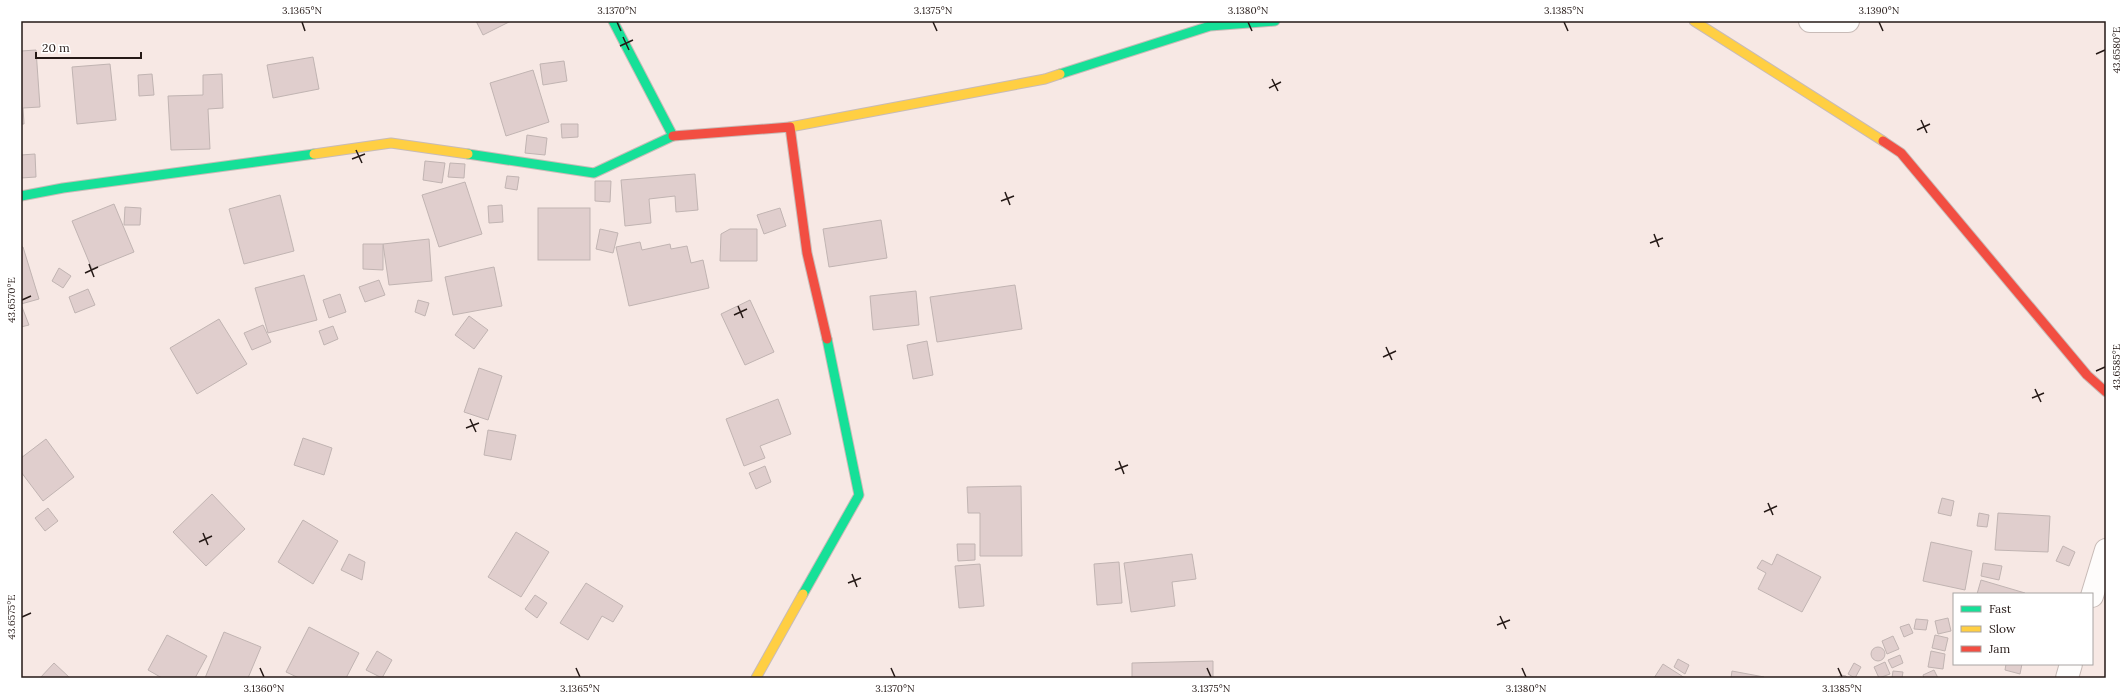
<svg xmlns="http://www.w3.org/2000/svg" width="2127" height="699" font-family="Lora,serif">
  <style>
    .building { fill: #e0cecd; stroke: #c1b4b2 }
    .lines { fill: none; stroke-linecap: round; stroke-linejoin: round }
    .street-casing { stroke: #c8bbb7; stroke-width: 24 }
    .fast-casing { stroke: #c8bbb7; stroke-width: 11 }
    .slow-casing { stroke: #c8bbb7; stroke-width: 11 }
    .jam-casing { stroke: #c8bbb7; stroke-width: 11 }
    .street { stroke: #fefcfb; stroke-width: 22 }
    .fast { stroke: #16e098; stroke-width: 9 }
    .slow { stroke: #ffcf43; stroke-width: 9 }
    .jam { stroke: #f24e42; stroke-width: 9 }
    .ticks { fill: none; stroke: #251916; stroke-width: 1.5 }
    .neatline { fill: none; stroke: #251916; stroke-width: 1.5 }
    .ticks-label { font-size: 10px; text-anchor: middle; fill: #251916 }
  </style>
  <rect width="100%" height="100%" fill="#f7e8e4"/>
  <g class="building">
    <polygon points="476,21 511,21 483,35"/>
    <polygon points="36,50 40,107 23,108 24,124 21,124 21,51"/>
    <polygon points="313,57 319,89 273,98 267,65"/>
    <polygon points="564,61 567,81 543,85 540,64"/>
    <polygon points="110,64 116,120 77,124 72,67"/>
    <polygon points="533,70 549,122 506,136 490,83"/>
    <polygon points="152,74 154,95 139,96 138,75"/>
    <polygon points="222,74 223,108 208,109 210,149 171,150 168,96 203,95 203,75"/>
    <polygon points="561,124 578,124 578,137 562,138"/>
    <polygon points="527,135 547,138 545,155 525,153"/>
    <polygon points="35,154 36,177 21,178 21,155"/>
    <polygon points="425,161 445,163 442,183 423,180"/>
    <polygon points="450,163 465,164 464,178 448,177"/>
    <polygon points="695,174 698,210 676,212 675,196 649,199 651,223 625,226 621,180"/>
    <polygon points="507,176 519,177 517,190 505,188"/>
    <polygon points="595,181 611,181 610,202 595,201"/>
    <polygon points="465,182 482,234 439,247 422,195"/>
    <polygon points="280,195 294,251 244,264 229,209"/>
    <polygon points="114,204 134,252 92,269 72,221"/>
    <polygon points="502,205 503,222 489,223 488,206"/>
    <polygon points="125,207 141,208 140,225 124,225"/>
    <rect x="538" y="208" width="52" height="52"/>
    <polygon points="780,208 786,226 764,234 757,215"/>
    <polygon points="881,220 887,258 829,267 823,229"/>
    <polygon points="600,229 618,233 613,253 596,249"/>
    <polygon points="730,229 757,229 757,261 720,261 721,234"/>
    <polygon points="429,239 432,281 389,285 383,244"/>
    <polygon points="640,242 642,250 670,244 671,249 687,246 691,263 703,260 709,288 629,306 616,247"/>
    <polygon points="363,244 383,244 383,270 363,269"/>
    <polygon points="21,247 23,247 39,299 21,304"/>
    <polygon points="494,267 502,306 453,315 445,277"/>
    <polygon points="59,268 71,276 63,288 52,281"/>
    <polygon points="304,275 317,320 268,333 255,288"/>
    <polygon points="379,280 385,295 365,302 359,287"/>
    <polygon points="1015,285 1022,329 937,342 930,297"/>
    <polygon points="88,289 95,305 75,313 69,297"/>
    <polygon points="916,291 919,325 873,330 870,296"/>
    <polygon points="340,294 346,312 329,318 323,300"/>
    <polygon points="418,300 429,303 425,316 415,312"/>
    <polygon points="750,300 774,352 745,365 721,314"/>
    <polygon points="22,307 29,325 21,327 21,308"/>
    <polygon points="469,316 488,330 474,349 455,335"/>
    <polygon points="219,319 247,364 197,394 170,348"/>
    <polygon points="263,325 271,342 252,350 244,333"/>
    <polygon points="333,326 338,339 324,345 319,331"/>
    <polygon points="927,341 933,375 913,379 907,345"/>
    <polygon points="479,368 502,376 488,420 464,412"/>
    <polygon points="778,399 791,434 760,446 765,458 744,466 726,419"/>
    <polygon points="488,430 516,435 511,460 484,455"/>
    <polygon points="303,438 332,448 324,475 294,465"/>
    <polygon points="46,439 74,477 43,501 21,472 21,458"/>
    <polygon points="765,466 771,482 756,489 749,473"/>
    <polygon points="1021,486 1022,556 980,556 980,513 968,513 967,487"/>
    <polygon points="212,494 245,529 206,566 173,532"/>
    <polygon points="1942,498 1954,501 1951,516 1938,513"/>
    <polygon points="48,508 58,521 45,531 35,518"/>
    <polygon points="1979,513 1989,515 1987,527 1977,526"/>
    <polygon points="1998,513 2050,516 2048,552 1995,550"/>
    <polygon points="303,520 338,541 313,584 278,562"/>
    <polygon points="516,532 549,552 521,597 488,577"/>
    <polygon points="1931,542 1972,551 1965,590 1923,581"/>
    <polygon points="957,544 975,544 975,560 958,561"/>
    <polygon points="2063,546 2075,552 2069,566 2056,561"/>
    <polygon points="349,554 365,562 362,580 341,570"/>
    <polygon points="1192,554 1196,579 1172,582 1175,606 1131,612 1124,563"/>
    <polygon points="1777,554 1821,577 1802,612 1758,589 1766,573 1757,568 1762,560 1772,565"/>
    <polygon points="1119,562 1122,603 1097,605 1094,564"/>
    <polygon points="1983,563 2002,566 1999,580 1981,576"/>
    <polygon points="980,564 984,606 959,608 955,566"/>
    <polygon points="1981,580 2025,593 2025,594 1977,594"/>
    <polygon points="586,583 623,606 613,622 602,616 588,640 560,623"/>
    <polygon points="535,595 547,603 537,618 525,609"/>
    <polygon points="1948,618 1951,631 1938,634 1935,621"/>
    <polygon points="1916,619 1928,620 1926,630 1914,629"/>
    <polygon points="1909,624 1913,633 1904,637 1900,627"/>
    <polygon points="309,627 359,653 346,678 299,678 286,672"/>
    <polygon points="224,632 261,647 248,678 205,678"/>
    <polygon points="167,635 207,656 195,678 162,678 148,670"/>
    <polygon points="1935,635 1948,638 1945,651 1932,648"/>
    <polygon points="1893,636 1899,649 1887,654 1882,641"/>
    <circle cx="1878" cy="654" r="7"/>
    <polygon points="377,651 392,660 382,678 366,670"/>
    <polygon points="1931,651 1945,654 1943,669 1928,667"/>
    <polygon points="1900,655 1903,663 1892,668 1888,660"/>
    <polygon points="1678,659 1689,665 1685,674 1674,667"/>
    <polygon points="1213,661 1213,678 1132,678 1132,663"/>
    <polygon points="1885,662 1890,674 1879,678 1874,667"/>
    <polygon points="54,663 70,678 40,678"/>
    <polygon points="1854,663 1861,667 1855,678 1848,674"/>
    <polygon points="1663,664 1685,678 1654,678"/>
    <polygon points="2006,664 2022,664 2020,674 2005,670"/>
    <polygon points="1934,670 1938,678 1924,678 1923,675"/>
    <polygon points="1732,671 1764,677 1731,678"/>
    <polygon points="1893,671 1903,672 1902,678 1892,678"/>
    <polygon points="1841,675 1846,676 1848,678 1837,678"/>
  </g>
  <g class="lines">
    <defs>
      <g id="street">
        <polyline points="1810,21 1848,21"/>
        <polyline points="2092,596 2106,550"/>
        <polyline points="2067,678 2071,664"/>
      </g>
      <g id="fast">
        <polyline points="1060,74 1210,26 1275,21"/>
        <polyline points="468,154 594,173 673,136 613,21"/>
        <polyline points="21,196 63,188 314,154"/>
        <polyline points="803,594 859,495 827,339"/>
      </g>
      <g id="slow">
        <polyline points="1694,21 1883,141"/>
        <polyline points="790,127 1045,79 1060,74"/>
        <polyline points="314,154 391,143 468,154"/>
        <polyline points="756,678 803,594"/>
      </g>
      <g id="jam">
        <polyline points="673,136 790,127 807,253 827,339"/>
        <polyline points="1883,141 1901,153 2087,375 2106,392"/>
      </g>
    </defs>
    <use href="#street" class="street-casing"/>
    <use href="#fast" class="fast-casing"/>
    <use href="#slow" class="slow-casing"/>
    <use href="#jam" class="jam-casing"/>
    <use href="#street" class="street"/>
    <use href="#fast" class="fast"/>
    <use href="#slow" class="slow"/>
    <use href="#jam" class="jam"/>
  </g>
  <path class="ticks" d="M302,22L305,31M617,22L621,31M933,22L937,31M1248,22L1252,31M1564,22L1568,31M1879,22L1883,31M623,37L629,50M620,46L633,40M2096,54L2105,50M1272,79L1278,91M1269,88L1281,82M1921,120L1927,133M1917,130L1930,124M356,150L362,163M352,159L365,154M1005,192L1010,205M1001,201L1014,196M1654,234L1659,247M1650,243L1663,238M89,264L94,277M85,273L98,267M22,300L31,296M738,306L743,318M734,315L747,309M1386,347L1392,360M1383,357L1396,351M2096,371L2105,367M2035,389L2041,402M2032,398L2044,393M470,419L476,432M466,428L479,423M1119,461L1124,474M1115,470L1128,465M1768,503L1773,515M1764,512L1777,506M203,533L208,545M199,542L212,536M852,574L857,587M848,583L861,578M1500,616L1506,629M22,617L31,613M1497,625L1510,620M260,668L264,677M576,668L580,677M891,668L895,677M1207,668L1211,677M1522,668L1526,677M1838,668L1842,677"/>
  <rect width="2127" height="699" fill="none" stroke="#ffffff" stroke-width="44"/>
  <rect x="1953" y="593" width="140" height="72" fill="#ffffff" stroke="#a8a3a2"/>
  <rect x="1961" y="606" width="20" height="6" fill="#16e098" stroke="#a8a3a2"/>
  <text x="1989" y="613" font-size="12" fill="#251916">Fast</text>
  <rect x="1961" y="626" width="20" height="6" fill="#ffcf43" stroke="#a8a3a2"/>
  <text x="1989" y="633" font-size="12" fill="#251916">Slow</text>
  <rect x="1961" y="646" width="20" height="6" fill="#f24e42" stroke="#a8a3a2"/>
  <text x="1989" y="653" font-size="12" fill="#251916">Jam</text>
  <path d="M36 52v6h105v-6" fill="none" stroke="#251916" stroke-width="2"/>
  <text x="42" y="52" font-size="12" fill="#251916" stroke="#ffffff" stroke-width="3" paint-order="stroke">20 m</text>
  <rect x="22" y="22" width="2083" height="655" class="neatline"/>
  <g class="ticks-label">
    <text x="302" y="14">3.1365°N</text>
    <text x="617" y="14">3.1370°N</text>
    <text x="933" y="14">3.1375°N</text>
    <text x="1248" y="14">3.1380°N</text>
    <text x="1564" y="14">3.1385°N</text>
    <text x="1879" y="14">3.1390°N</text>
    <text transform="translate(2116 50) rotate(-90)" y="4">43.6580°E</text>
    <text transform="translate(11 300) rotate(-90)" y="4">43.6570°E</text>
    <text transform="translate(2116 367) rotate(-90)" y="4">43.6585°E</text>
    <text transform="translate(11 617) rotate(-90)" y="4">43.6575°E</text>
    <text x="264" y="692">3.1360°N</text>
    <text x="580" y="692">3.1365°N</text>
    <text x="895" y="692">3.1370°N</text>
    <text x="1211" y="692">3.1375°N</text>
    <text x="1526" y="692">3.1380°N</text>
    <text x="1842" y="692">3.1385°N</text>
  </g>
</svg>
